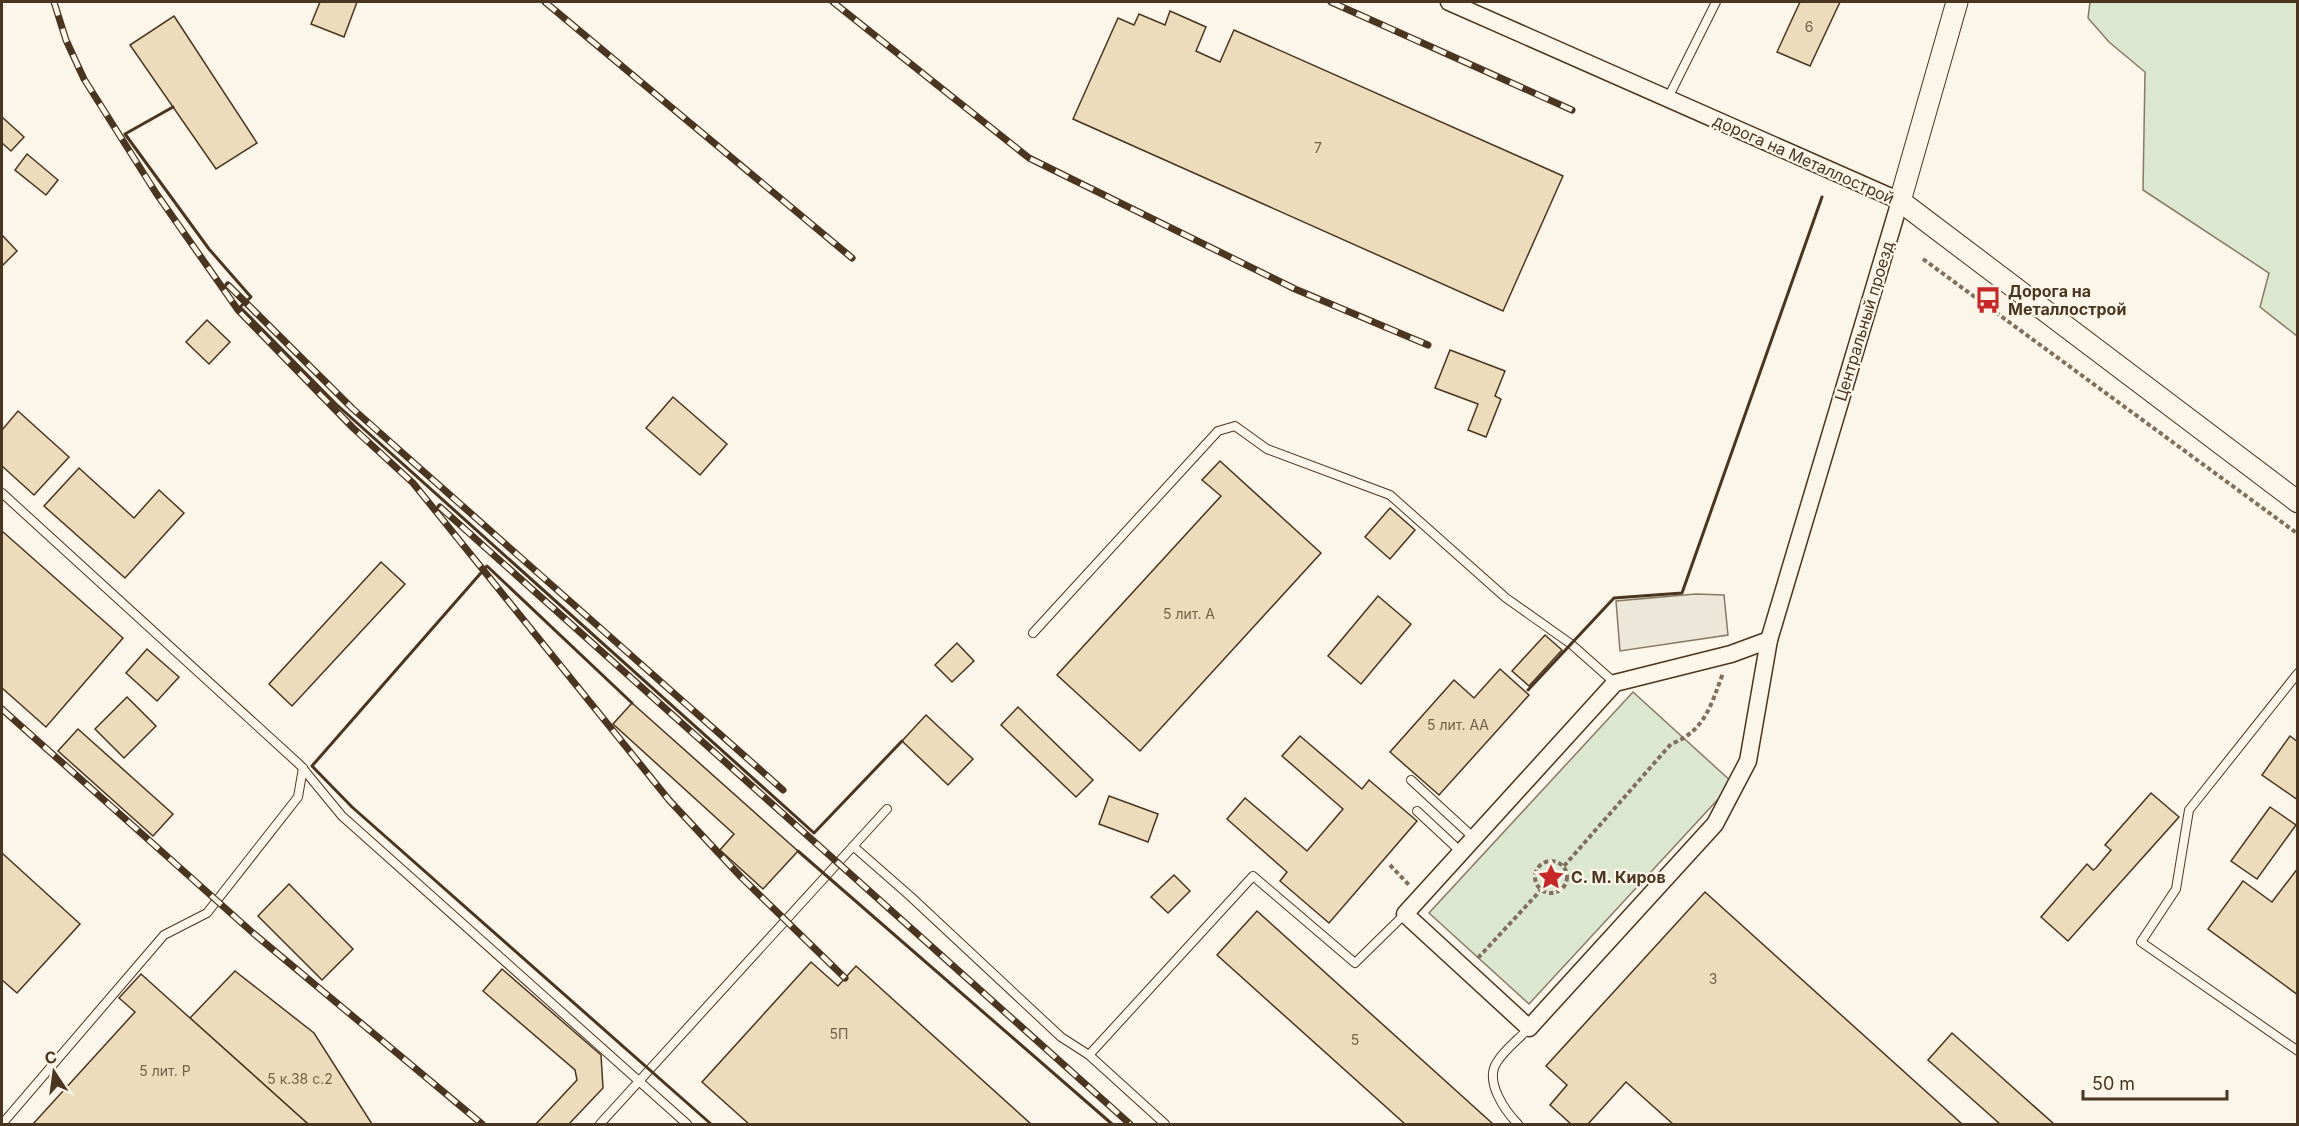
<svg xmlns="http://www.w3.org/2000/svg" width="2299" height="1126" font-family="Inter,sans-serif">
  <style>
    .green { fill: #dce7d0; stroke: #887966; stroke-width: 1.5 }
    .parking { fill: #ede7d9; stroke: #887966; stroke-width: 1.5 }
    .building { fill: #ecdcbc; stroke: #4a3520; stroke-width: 1.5 }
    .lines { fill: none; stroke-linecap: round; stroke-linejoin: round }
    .service-casing { stroke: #4a3520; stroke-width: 10 }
    .minor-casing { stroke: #4a3520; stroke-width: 19 }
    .tertiary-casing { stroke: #4a3520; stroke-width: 23 }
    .path { stroke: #7f6f5c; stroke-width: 4; stroke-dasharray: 4.5 3; stroke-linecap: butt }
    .service { stroke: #fbf6e9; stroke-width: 8 }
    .minor { stroke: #fbf6e9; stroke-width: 16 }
    .tertiary { stroke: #fbf6e9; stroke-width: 21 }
    .rail-casing { stroke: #4a3520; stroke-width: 7 }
    .rail { stroke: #fbf6e9; stroke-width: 4.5; stroke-dasharray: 14; stroke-linecap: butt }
    .wall { stroke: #4a3520; stroke-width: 3 }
    .labels { text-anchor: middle; stroke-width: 4.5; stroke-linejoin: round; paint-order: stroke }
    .number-label { font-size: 14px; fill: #725f47 }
    .street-label { font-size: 16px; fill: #4a3520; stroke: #fbf6e9 }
    .poi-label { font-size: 16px; font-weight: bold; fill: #4a3520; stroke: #fbf6e9; text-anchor: start }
  </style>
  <rect width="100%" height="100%" fill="#fbf6e9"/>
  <g class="green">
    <polygon points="2090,2 2297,2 2297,336 2260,307 2269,273 2143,190 2145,72 2109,42 2088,18"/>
    <polygon points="1633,692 1733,783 1529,1004 1429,913"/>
  </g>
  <polygon class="parking" points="1696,594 1724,595 1728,635 1620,651 1616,601"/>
  <g class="building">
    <polygon points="320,2 357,2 344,37 311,24"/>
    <polygon points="1800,2 1840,2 1810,66 1777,52"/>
    <polygon points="1170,11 1206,27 1196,51 1220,62 1234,30 1563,176 1503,311 1073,119 1118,18 1134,25 1139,14 1165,25"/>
    <polygon points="174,16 257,143 216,169 130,45"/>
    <polygon points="2,117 24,137 11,151 2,143"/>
    <polygon points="27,154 58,180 46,195 15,170"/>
    <polygon points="2,235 17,251 2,266"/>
    <polygon points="207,320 230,342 209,364 186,342"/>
    <polygon points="1450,350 1505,371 1495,396 1501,399 1486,437 1468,430 1478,404 1435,388"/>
    <polygon points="673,397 727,444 700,475 646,428"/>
    <polygon points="18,411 69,457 34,495 2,466 2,430"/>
    <polygon points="1220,461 1321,553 1140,751 1057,675 1221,496 1202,480"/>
    <polygon points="79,468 134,518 159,490 184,513 125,578 44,506"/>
    <polygon points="1390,508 1415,530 1390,559 1365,537"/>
    <polygon points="2,531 123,638 46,727 2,688"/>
    <polygon points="381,562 405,584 292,706 269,684"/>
    <polygon points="1378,596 1411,624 1361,684 1328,656"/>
    <polygon points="1545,635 1562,650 1529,686 1512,671"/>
    <polygon points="957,643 974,661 952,682 935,665"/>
    <polygon points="147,649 179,677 157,701 126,673"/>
    <polygon points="1500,669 1529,695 1439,795 1390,752 1454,680 1474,698"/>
    <polygon points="127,697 156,726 124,758 95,729"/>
    <polygon points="632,703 798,851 763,889 720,850 734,834 613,724"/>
    <polygon points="1018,707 1093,780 1076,797 1001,725"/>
    <polygon points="926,715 973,759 948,785 902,741"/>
    <polygon points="78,729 173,814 153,836 58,751"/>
    <polygon points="1300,736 1362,789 1369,780 1417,821 1329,923 1280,881 1287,872 1227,819 1245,798 1307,851 1343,809 1282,756"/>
    <polygon points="2290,736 2298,742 2298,800 2262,775"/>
    <polygon points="2151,793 2179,817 2068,941 2041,917 2087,864 2093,870 2096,868 2111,850 2105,845"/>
    <polygon points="1109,796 1158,814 1148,842 1099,824"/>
    <polygon points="2270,807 2296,825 2257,879 2231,861"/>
    <polygon points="2,853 80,924 17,993 2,980"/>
    <polygon points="2298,868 2298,995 2208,929 2243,881 2272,902"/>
    <polygon points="1174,875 1190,891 1168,913 1151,897"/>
    <polygon points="289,884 353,949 322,980 258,916"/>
    <polygon points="1705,892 1962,1124 1673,1124 1626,1082 1588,1124 1571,1124 1550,1105 1567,1085 1546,1066"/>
    <polygon points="1257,911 1493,1124 1405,1124 1217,955"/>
    <polygon points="811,962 838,986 856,966 1031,1124 749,1124 702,1082"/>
    <polygon points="502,969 601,1055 603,1088 569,1124 536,1124 577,1080 575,1070 483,991"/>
    <polygon points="235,971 314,1033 372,1124 308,1124 190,1018"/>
    <polygon points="141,974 190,1018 308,1124 33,1124 135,1012 119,998"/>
    <polygon points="1952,1033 2054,1124 2000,1124 1928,1060"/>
  </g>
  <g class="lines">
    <defs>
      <g id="service">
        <polyline points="1668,98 1716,2"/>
        <polyline points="2,493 300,765 342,816 687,1124"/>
        <polyline points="1033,633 1218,431 1235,426 1267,449 1390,495 1506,598 1571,644 1615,683"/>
        <polyline points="2298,673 2189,810 2176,889 2141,942 2298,1051"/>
        <polyline points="1411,780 1474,838"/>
        <polyline points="1417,811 1461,852"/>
        <polyline points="853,846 910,896 1061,1037 1089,1055 1253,876 1355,963 1405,914"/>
        <polyline points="1089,1055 1165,1124"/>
        <polyline points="2,1124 164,935 207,913 298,797 303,768"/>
        <polyline points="600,1124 887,809"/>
        <path d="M1518,1124C1505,1111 1484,1081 1497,1062C1505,1049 1519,1039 1529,1028"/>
      </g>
      <g id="minor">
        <polyline points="1449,2 1900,201 1769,640"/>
        <polygon points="1769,640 1748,761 1715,824 1529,1028 1405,914 1615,683 1731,654"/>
      </g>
      <polyline id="tertiary" points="1957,2 1900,201 2298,502"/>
    </defs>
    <use href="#service" class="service-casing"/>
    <use href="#minor" class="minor-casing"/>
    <use href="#tertiary" class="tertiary-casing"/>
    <g class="path">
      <polyline points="1923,259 2298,534"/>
      <circle cx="1551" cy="877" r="16"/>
      <polyline points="1390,865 1410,886"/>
      <path d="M1564,866L1671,744C1705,731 1711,705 1723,673"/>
      <polyline points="1478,958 1541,890"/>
    </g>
    <use href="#service" class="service"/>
    <use href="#minor" class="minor"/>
    <use href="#tertiary" class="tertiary"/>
    <defs>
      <g id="rail">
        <polyline points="54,2 66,40 84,79 156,193 238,310 352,427 413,483 669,800 741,877 845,978"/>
        <polyline points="545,2 852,258"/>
        <polyline points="833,2 1029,158 1295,289 1428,345"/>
        <polyline points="1331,2 1572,110"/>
        <polyline points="228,285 353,409 783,790"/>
        <polyline points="440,507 1130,1124"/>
        <polyline points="2,709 253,933 482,1124"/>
      </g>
    </defs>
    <use href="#rail" class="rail-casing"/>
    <use href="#rail" class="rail"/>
    <g class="wall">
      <polyline points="173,107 125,134 209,249 251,297 240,307 336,404 814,833 902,741"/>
      <polyline points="1528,690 1614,598 1682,593 1822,197"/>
      <polyline points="632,703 487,566 312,766 352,807 711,1124"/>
      <polyline points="798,851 1112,1124"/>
    </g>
  </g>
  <defs>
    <symbol id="bus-bare" viewBox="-9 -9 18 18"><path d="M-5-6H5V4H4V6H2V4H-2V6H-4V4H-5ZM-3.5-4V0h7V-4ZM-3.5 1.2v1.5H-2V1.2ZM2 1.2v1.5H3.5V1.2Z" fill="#c62828" stroke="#fbf6e9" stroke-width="2.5" paint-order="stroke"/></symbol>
    <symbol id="sight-bare" viewBox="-9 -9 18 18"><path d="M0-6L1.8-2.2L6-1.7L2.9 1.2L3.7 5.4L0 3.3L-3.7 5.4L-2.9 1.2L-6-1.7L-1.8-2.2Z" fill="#c62828" stroke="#fbf6e9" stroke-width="2.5" paint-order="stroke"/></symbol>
  </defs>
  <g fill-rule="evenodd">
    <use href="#bus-bare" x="1969" y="281" width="38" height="38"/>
    <use href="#sight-bare" x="1532" y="858" width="38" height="38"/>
  </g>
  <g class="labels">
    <g class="number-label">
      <text x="1809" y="32">6</text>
      <text x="1318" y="153">7</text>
      <text x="1189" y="619">5 лит. А</text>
      <text x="1458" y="730">5 лит. АА</text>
      <text x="1713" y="984">3</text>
      <text x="839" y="1039">5П</text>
      <text x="1355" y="1045">5</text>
      <text x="165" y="1076">5 лит. Р</text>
      <text x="300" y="1084">5 к.38 с.2</text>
    </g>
    <g class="street-label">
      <text transform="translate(1804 159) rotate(24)" y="6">дорога на Металлострой</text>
      <text transform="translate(1864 321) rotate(-73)" y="6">Центральный проезд</text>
    </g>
    <g class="poi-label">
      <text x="2008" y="297">Дорога на<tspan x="2008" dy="18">Металлострой</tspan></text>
      <text x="1571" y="883">С. М. Киров</text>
    </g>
  </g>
  <rect width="2299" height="1126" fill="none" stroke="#4a3520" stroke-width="6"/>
  <g transform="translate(54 1072) rotate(347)" stroke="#fbf6e9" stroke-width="4.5" paint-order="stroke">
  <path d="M0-4.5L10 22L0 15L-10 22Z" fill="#4a3520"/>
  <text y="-9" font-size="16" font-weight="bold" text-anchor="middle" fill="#4a3520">С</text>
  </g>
  <path d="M2083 1090v9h144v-9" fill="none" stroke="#4a3520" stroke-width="3"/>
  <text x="2092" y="1090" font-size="18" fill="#4a3520" stroke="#fbf6e9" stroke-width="4.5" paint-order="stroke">50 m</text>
</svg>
